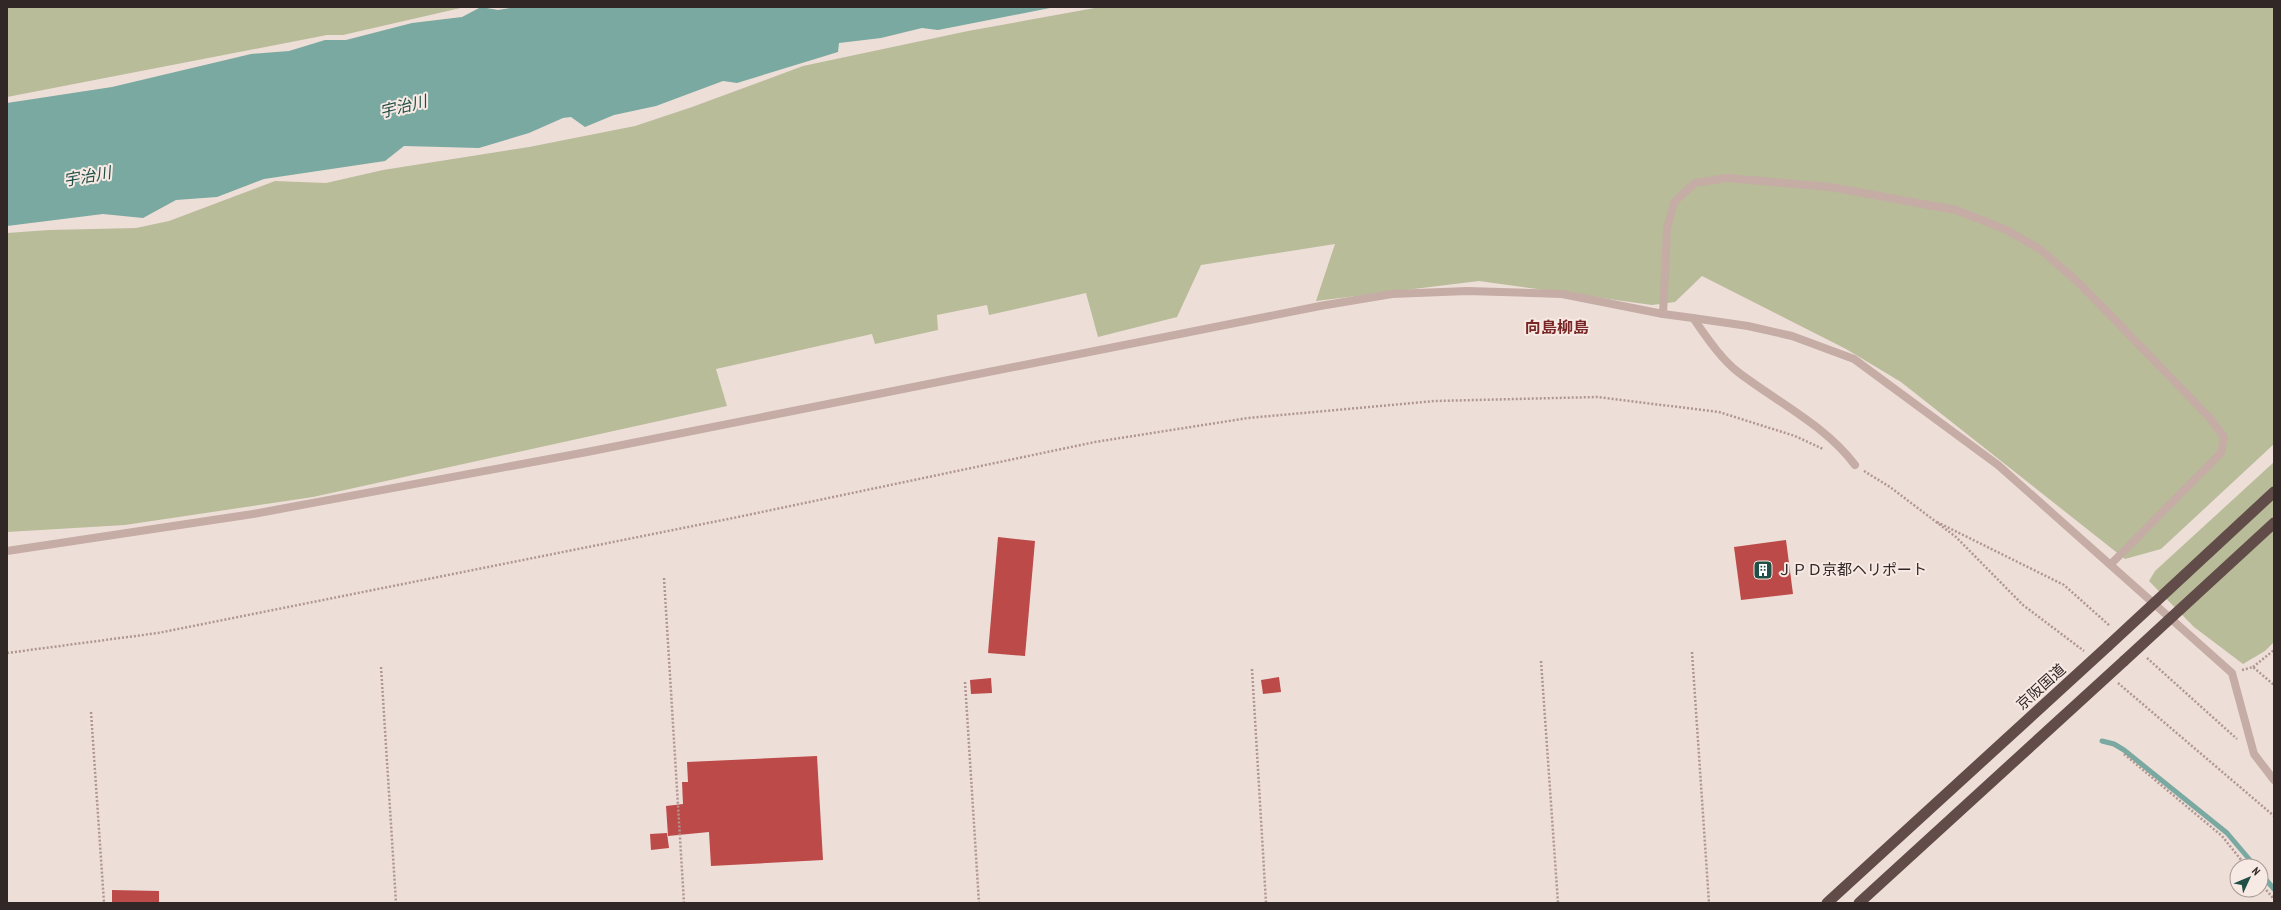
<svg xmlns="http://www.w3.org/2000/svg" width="2281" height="910" font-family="'PT Sans Narrow','Noto Sans JP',sans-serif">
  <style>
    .green { fill: #b8bc99 }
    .water { fill: #79a9a0 }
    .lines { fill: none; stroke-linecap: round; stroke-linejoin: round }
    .stream { stroke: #79a9a0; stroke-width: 5 }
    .building { fill: #bc4a48 }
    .path { stroke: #b09690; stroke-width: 2.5; stroke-dasharray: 2 2; stroke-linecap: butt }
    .service { stroke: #c5aca5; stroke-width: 8 }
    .trunk { stroke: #624c4a; stroke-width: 11 }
    .trunk-bridge { stroke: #624c4a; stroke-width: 11 }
    .labels { text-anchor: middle; stroke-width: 4; stroke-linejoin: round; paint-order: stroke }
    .poi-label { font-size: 15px; fill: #312726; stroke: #f7e9e3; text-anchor: start }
    .street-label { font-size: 15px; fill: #312726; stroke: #f7e9e3 }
    .water-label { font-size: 16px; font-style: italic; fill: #1f4f47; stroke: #f7e9e3 }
    .neighbourhood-label { font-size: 16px; font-weight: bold; fill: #792626; stroke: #f7e9e3 }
  </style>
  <rect width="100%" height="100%" fill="#eeded8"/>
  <g class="green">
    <polygon points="7,7 465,7 343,35 327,35 7,97"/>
    <polygon points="1100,7 2274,7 2274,444 2161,549 2125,559 1901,382 1846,349 1702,276 1675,302 1652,305 1479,281 1316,301 1335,244 1201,265 1177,317 1098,337 1086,293 989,315 987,305 937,315 938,330 875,344 872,334 716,369 727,406 313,497 125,525 7,532 7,233 49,230 136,228 169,221 275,181 326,183 383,170 529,147 635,126 692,107 803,66 968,31"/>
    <polygon points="2274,462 2274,642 2265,651 2243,664 2194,627 2149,581 2155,571"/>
  </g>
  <polygon class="water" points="481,7 498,10 515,7 1055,7 938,30 922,28 881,38 839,43 838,52 737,83 723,81 656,106 614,115 585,127 571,117 563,118 529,133 479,148 404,146 385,161 264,179 217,197 176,200 143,218 103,214 7,226 7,103 112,87 251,54 289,51 325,40 346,40 412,23 462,17"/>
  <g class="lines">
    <g class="stream">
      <polyline points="2102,741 2114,744 2124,750 2227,833 2255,866"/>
      <polyline points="2261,874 2274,889"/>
    </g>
  </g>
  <g class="building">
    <polygon points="998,537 1035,541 1025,656 988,653"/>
    <polygon points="1786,540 1793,594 1741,600 1734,547"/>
    <polygon points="1279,677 1281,692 1263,694 1261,680"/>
    <polygon points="991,678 992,693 971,694 970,680"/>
    <polygon points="817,756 823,860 711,866 709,832 668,836 666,806 683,804 682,782 688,782 687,762"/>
    <polygon points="667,833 669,848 651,850 650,834"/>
    <polygon points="112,890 159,891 159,903 112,903"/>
  </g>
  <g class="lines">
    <g class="path">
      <polyline points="1864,471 1890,487 1956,537 2023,605 2084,651"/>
      <polyline points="1937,522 2064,585 2110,626"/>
      <polyline points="664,578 684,903"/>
      <polyline points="1692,652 1709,903"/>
      <polyline points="7,653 158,633 738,517 1095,442 1248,418 1435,401 1597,397 1719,412 1795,436 1823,449"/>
      <polyline points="2147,658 2237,739"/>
      <polyline points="1541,661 1558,903"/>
      <polyline points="381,667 396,903"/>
      <polyline points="2253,667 2274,650"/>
      <polyline points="1252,669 1266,903"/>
      <polyline points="2242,670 2253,667 2274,685"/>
      <polyline points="965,682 979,903"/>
      <polyline points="2118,683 2274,816"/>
      <polyline points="91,712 104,903"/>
      <polyline points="2124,754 2222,836 2246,866"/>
      <polyline points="2261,884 2274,899"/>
    </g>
    <g class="service">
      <polyline points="1663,314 1667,229 1674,202 1695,183 1727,178 1830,187 1956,210 2007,230 2041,250 2079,283 2209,417 2224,437 2221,453 2111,564"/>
      <polyline points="1693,318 1748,326 1792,336 1854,359 1998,465 2232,673 2254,754 2274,780"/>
      <path d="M7,551L253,514L587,452L1320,306L1392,294L1467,291L1562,294L1663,314L1693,318C1706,336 1720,358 1738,372C1777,402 1825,425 1855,465"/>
    </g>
    <g class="trunk">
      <polyline points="1827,903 2108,646"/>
      <polyline points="1859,903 2124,661"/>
    </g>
    <g class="trunk-bridge">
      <polyline points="2108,646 2274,492"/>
      <polyline points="2124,661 2274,523"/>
    </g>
  </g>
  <defs>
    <symbol id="building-square" viewBox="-11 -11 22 22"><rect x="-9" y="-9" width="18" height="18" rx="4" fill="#1f4f47" stroke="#f7e9e3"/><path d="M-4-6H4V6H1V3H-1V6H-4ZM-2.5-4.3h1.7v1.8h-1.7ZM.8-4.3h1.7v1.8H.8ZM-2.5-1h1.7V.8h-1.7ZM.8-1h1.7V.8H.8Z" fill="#fff"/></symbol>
  </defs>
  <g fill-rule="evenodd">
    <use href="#building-square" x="1752" y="559" width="22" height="22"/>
  </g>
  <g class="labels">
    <g class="poi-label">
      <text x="1777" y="575">ＪＰＤ京都ヘリポート</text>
    </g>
    <g class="street-label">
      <text transform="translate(2041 687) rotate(-42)" y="5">京阪国道</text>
    </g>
    <g class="water-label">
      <text transform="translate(403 106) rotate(-14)" y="6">宇治川</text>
      <text transform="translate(87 176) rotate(-10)" y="6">宇治川</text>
    </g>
    <g class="neighbourhood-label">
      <text x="1557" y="333">向島柳島</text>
    </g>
  </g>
  <rect width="2281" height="910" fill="none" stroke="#312726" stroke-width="16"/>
  <g transform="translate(2249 878) rotate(46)"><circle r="19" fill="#f7e9e3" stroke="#a89b97"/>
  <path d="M0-3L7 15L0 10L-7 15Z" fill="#1f4f47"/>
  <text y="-6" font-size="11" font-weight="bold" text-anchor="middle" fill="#312726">N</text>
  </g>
</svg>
